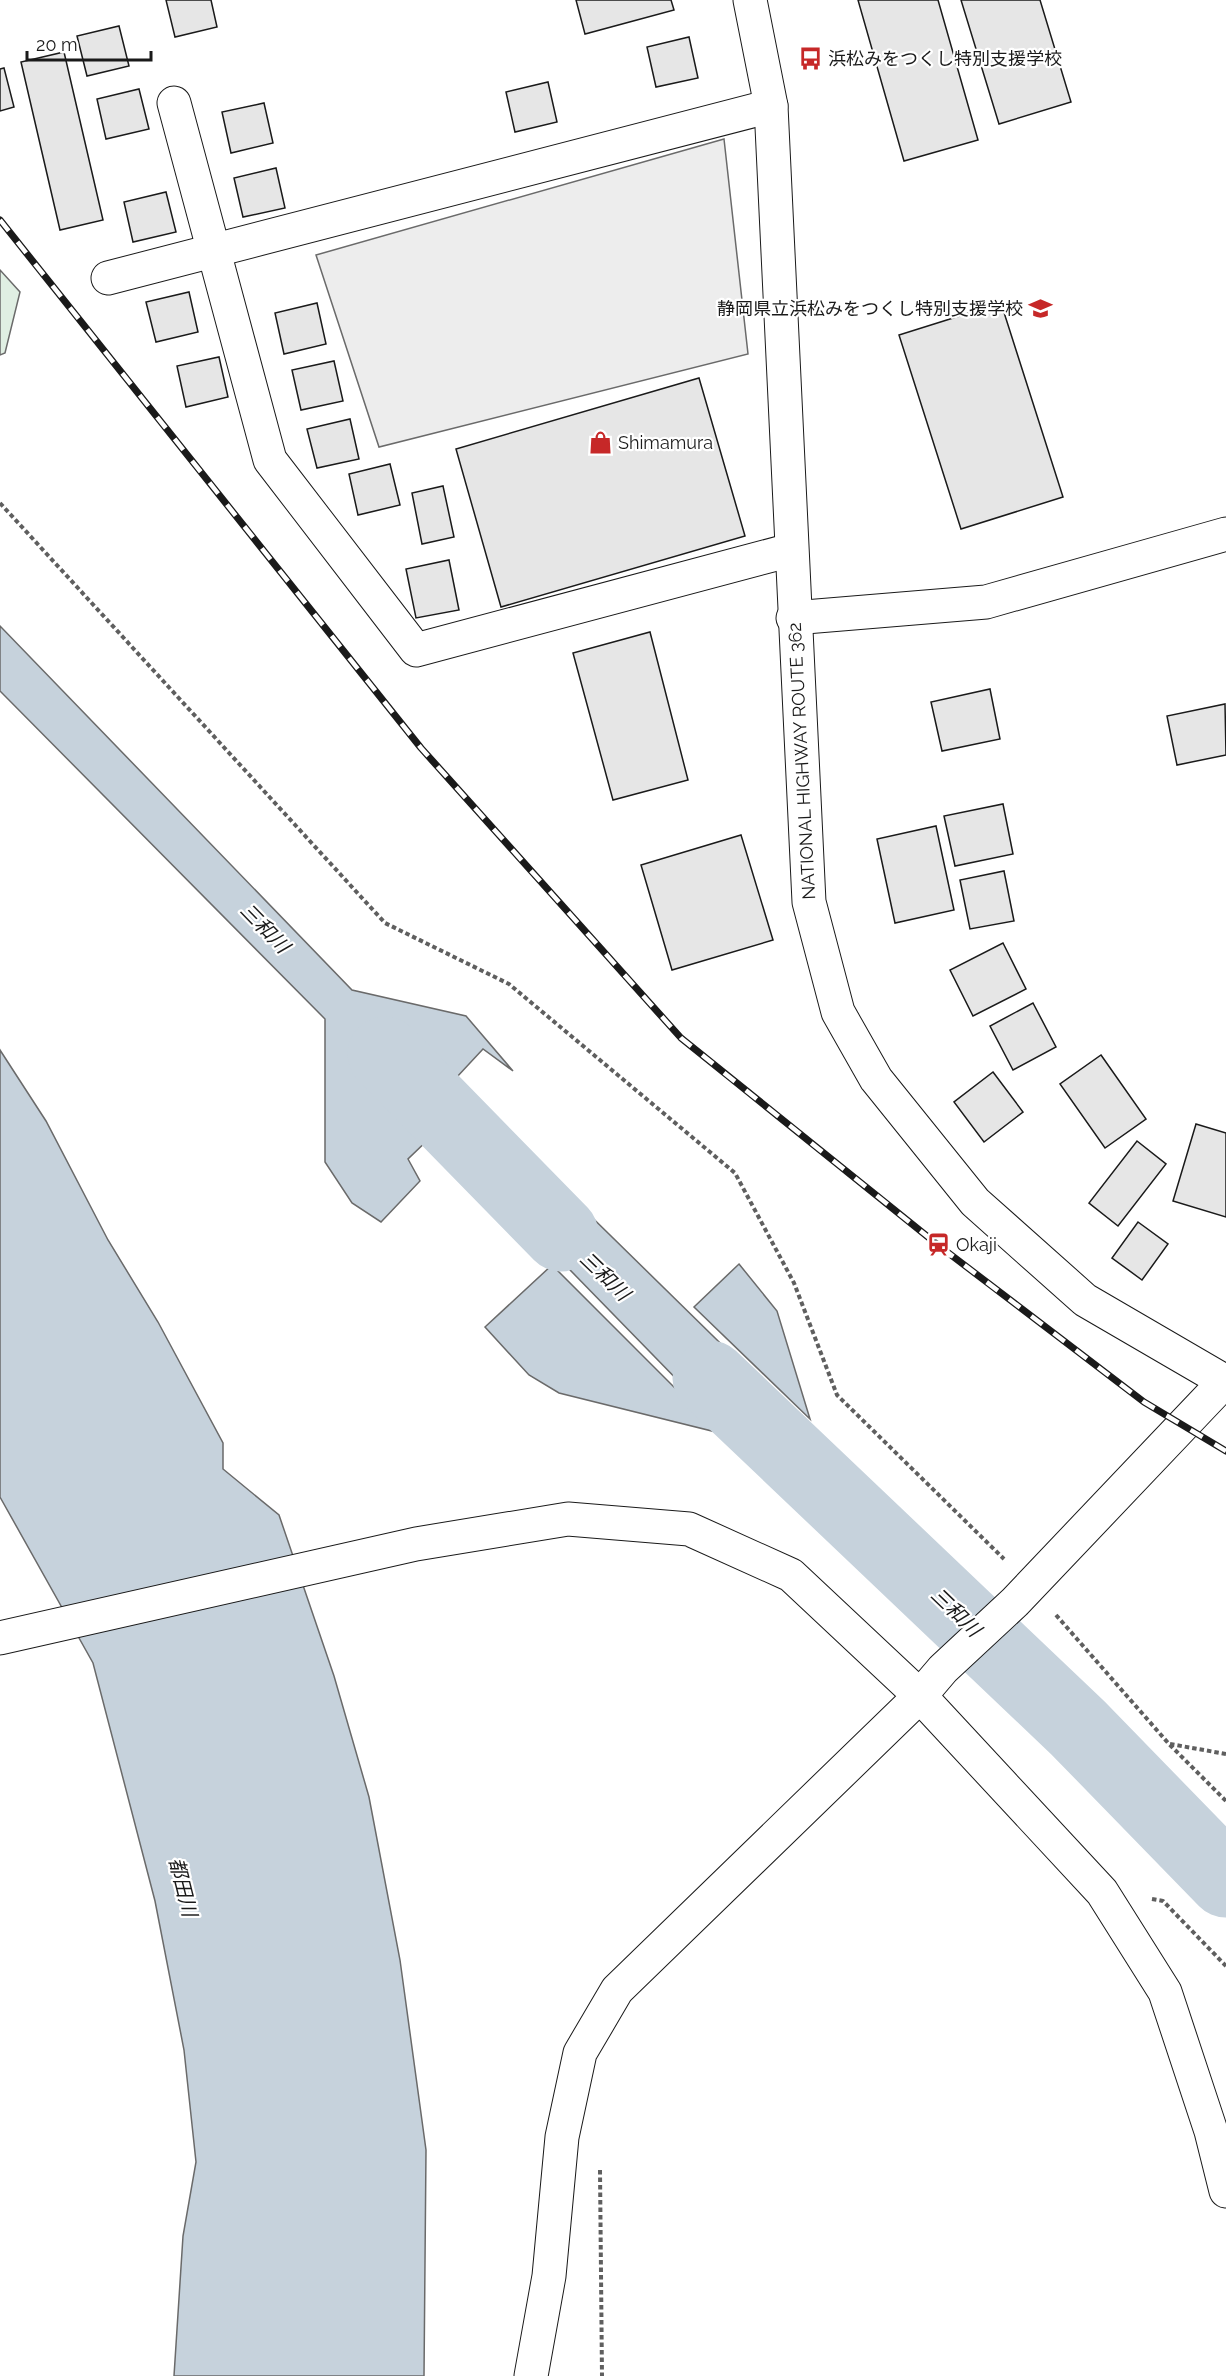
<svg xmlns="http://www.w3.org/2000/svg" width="1226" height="2376" font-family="Raleway,'Noto Sans JP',sans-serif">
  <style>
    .green { fill: #e0efe3; stroke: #6a6a6a; stroke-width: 1.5 }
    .parking { fill: #ededed; stroke: #6a6a6a; stroke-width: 1.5 }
    .water { fill: #c6d2dc; stroke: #6a6a6a; stroke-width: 1.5 }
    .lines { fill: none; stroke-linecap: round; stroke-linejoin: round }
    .river { stroke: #c6d2dc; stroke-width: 75 }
    .building { fill: #e6e6e6; stroke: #1a1a1a; stroke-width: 1.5 }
    .street-casing { stroke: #1a1a1a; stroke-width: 35 }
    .secondary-casing { stroke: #1a1a1a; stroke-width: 35 }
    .highway-casing { stroke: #1a1a1a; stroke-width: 35 }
    .path { stroke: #5f5f5f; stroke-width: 4; stroke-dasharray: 4.5 3; stroke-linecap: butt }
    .street { stroke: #fff; stroke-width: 33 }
    .secondary { stroke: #fff; stroke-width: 33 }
    .highway { stroke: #fff; stroke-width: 33 }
    .rail-casing { stroke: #1a1a1a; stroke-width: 7 }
    .rail { stroke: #fff; stroke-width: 4.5; stroke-dasharray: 14; stroke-linecap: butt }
    .labels { text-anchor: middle; stroke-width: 4.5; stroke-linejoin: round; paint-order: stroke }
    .poi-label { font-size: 18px; fill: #1a1a1a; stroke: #fff; text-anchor: start }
    .street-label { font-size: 18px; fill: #1a1a1a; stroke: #fff }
    .water-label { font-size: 20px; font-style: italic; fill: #1a1a1a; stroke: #fff }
  </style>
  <rect width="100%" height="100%" fill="#fff"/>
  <polygon class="green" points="0,270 20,292 5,353 0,355"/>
  <polygon class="parking" points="724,139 748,354 379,447 316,255"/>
  <g class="water">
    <polygon points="0,626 352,990 466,1016 513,1071 483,1049 456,1078 481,1105 445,1141 433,1135 408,1159 420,1181 381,1222 352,1203 325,1162 325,1019 0,691"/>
    <polygon points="0,1050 46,1121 108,1240 158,1322 223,1443 223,1469 279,1515 334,1676 369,1797 400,1960 426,2150 424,2376 174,2376 183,2236 196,2162 184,2050 155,1901 93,1663 0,1497"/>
    <polygon points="510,1137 814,1435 841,1503 785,1449 732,1436 493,1191 483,1192 469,1178"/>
    <polygon points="739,1264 777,1311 810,1419 694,1307"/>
    <polygon points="552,1265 720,1433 559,1393 529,1375 485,1327"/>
  </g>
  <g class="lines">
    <g class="river">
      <polyline points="385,1054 561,1234"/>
      <polyline points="710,1378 1078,1728 1226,1880"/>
    </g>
  </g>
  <g class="building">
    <polygon points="166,0 211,0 217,27 175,37"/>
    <polygon points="576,0 671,0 674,10 585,34"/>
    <polygon points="858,0 938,0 978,140 904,161"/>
    <polygon points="961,0 1040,0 1071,102 999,124"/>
    <polygon points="119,26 129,66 87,76 77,36"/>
    <polygon points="689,37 698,78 656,87 647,47"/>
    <polygon points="64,52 103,220 60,230 21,62"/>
    <polygon points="4,68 14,107 0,111 0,69"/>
    <polygon points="548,82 557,122 515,132 506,92"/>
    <polygon points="139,89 149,129 106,139 97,99"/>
    <polygon points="264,103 273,143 231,153 222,112"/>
    <polygon points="276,168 285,208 243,217 234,178"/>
    <polygon points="166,192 176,232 133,242 124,202"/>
    <polygon points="189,292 198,332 156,342 146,302"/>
    <polygon points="317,303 326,344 284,354 275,313"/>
    <polygon points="1001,303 1063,497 961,529 899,335"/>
    <polygon points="219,357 228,397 186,407 177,366"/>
    <polygon points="334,361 343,401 301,410 292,370"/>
    <polygon points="699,378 745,536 501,607 456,449"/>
    <polygon points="350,419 359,459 317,468 307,429"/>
    <polygon points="390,464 400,505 358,515 349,474"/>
    <polygon points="443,486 454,537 422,544 412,493"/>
    <polygon points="449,560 459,610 416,618 406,569"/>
    <polygon points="650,632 688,780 613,800 573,653"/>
    <polygon points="990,689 1000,739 942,751 931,702"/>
    <polygon points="1225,704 1226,755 1177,765 1167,716"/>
    <polygon points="1003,804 1013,854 955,866 944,816"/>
    <polygon points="936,826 954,910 895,923 877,839"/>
    <polygon points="741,835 773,940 672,970 641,865"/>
    <polygon points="1004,871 1014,921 970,929 960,880"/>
    <polygon points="1003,943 1026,989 973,1016 950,970"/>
    <polygon points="1033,1003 1056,1047 1013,1070 990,1026"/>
    <polygon points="1101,1055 1146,1119 1105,1148 1060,1084"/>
    <polygon points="993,1072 1023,1112 984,1142 954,1102"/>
    <polygon points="1196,1124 1226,1133 1226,1217 1173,1201"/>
    <polygon points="1137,1141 1166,1164 1118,1226 1089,1203"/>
    <polygon points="1138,1222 1168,1244 1142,1280 1112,1258"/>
  </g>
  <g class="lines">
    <defs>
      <g id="street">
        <polyline points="174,103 270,460 416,650 791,550"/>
        <polyline points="108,278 771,106"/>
        <polyline points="793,618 986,602 1226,534"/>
        <polyline points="531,2376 549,2276 562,2137 580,2053 617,1990 920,1696"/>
      </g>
      <g id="secondary">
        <polyline points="1225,1381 1015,1602 943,1669 920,1696 1102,1892 1165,1992 1211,2131 1226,2191"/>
        <polyline points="0,1638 416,1544 568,1519 689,1529 791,1575 920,1696"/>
      </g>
      <polyline id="highway" points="750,0 771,106 809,902 838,1012 876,1079 975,1202 1085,1300 1226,1382"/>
    </defs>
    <use href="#street" class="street-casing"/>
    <use href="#secondary" class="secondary-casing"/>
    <use href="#highway" class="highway-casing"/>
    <g class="path">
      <polyline points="0,503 385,923 509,984 735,1173 794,1283 837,1395 1004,1559"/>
      <polyline points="1056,1615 1169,1744 1226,1801"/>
      <polyline points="1170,1744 1226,1754"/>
      <polyline points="1152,1899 1163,1901 1226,1966"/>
      <polyline points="600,2170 602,2376"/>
    </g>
    <use href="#street" class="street"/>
    <use href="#secondary" class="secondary"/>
    <use href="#highway" class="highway"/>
    <defs>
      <polyline id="rail" points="0,220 421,748 681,1038 938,1245 1144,1402 1226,1451"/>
    </defs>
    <use href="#rail" class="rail-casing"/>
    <use href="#rail" class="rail"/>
  </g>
  <defs>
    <symbol id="bus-bare" viewBox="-9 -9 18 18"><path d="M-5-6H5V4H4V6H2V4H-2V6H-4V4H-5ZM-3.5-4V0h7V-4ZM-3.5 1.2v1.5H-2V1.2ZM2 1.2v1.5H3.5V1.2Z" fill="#c62828" stroke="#fff" stroke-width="2.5" paint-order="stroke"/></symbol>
    <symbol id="school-bare" viewBox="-9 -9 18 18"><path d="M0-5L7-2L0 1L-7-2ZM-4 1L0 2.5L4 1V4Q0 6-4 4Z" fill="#c62828" stroke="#fff" stroke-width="2.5" paint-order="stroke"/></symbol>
    <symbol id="shop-bare" viewBox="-9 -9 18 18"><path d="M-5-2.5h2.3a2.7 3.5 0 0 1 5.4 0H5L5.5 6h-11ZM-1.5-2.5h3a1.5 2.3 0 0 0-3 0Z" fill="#c62828" stroke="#fff" stroke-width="2.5" paint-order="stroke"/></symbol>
    <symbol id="station-bare" viewBox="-9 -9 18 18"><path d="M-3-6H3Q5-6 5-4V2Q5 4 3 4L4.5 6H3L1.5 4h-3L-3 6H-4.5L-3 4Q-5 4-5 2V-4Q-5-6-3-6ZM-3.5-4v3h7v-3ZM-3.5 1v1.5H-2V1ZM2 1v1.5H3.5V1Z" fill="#c62828" stroke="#fff" stroke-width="2.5" paint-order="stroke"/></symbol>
  </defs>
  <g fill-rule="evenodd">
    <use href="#bus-bare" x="794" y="42" width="33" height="33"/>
    <use href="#school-bare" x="1024" y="292" width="33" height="33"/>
    <use href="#shop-bare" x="584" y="426" width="33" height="33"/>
    <use href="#station-bare" x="922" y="1228" width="33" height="33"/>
  </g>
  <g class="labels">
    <g class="poi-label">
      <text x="828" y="65">浜松みをつくし特別支援学校</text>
      <text x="1023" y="315" text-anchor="end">静岡県立浜松みをつくし特別支援学校</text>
      <text x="618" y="449">Shimamura</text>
      <text x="956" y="1251">Okaji</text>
    </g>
    <g class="street-label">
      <text transform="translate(802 761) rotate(-93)" y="6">NATIONAL HIGHWAY ROUTE 362</text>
    </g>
    <g class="water-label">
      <text transform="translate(265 928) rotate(46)" y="7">三和川</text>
      <text transform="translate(605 1276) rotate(44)" y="7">三和川</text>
      <text transform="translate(956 1612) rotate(44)" y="7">三和川</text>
      <text transform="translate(183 1887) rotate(76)" y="7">都田川</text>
    </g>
  </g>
  <path d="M27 51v9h124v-9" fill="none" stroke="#1a1a1a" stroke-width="3"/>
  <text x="36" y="51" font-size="18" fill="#1a1a1a" stroke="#ffffff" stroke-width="4.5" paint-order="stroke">20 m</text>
</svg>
